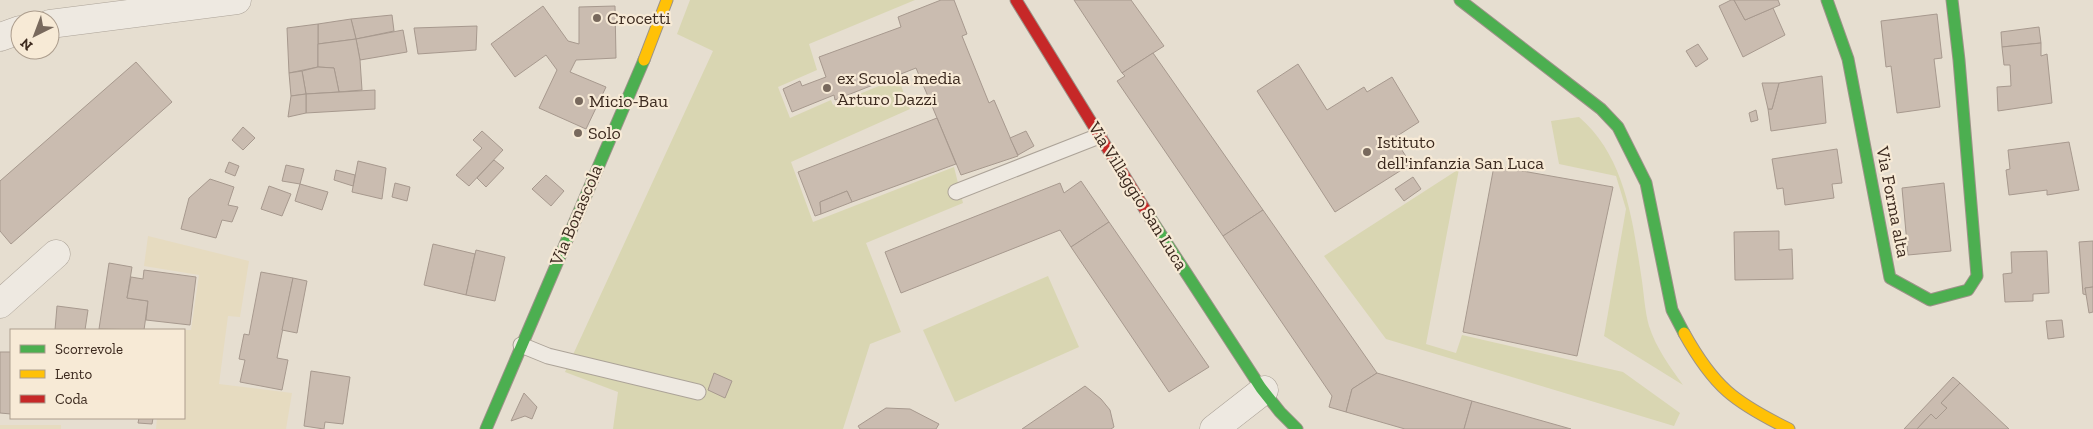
<svg xmlns="http://www.w3.org/2000/svg" width="2093" height="429" font-family="'Zilla Slab',serif">
  <style>
    .farmland { fill: #e6dbc0 }
    .green { fill: #d9d6b2 }
    .building { fill: #cabcb0; stroke: #a7998e }
    .lines { fill: none; stroke-linecap: round; stroke-linejoin: round }
    .lane-casing { stroke: #aca398; stroke-width: 17 }
    .street-casing { stroke: #aca398; stroke-width: 29 }
    .fast-casing { stroke: #9c9388; stroke-width: 13 }
    .slow-casing { stroke: #9c9388; stroke-width: 13 }
    .jam-casing { stroke: #9c9388; stroke-width: 13 }
    .lane { stroke: #eee9e1; stroke-width: 15 }
    .street { stroke: #eee9e1; stroke-width: 28 }
    .fast { stroke: #4caf50; stroke-width: 11 }
    .slow { stroke: #ffc107; stroke-width: 11 }
    .jam { stroke: #c62828; stroke-width: 11 }
    .poi-dot { fill: #78695d; stroke: #f7ead6; stroke-width: 2 }
    .labels { text-anchor: middle; stroke-width: 4.5; stroke-linejoin: round; paint-order: stroke }
    .poi-label { font-size: 18px; fill: #3c2a1f; stroke: #f7ead6; text-anchor: start }
    .street-label { font-size: 18px; fill: #3c2a1f; stroke: #f7ead6 }
  </style>
  <rect width="100%" height="100%" fill="#e6ded0"/>
  <g class="farmland">
    <polygon points="148,236 249,261 240,317 228,316 219,384 292,393 286,429 156,429 157,418 184,418 184,330 191,330 199,275 144,266"/>
    <rect x="0" y="425" width="61" height="4"/>
  </g>
  <g class="green">
    <polygon points="690,0 915,0 809,44 817,70 778,87 790,118 831,100 833,105 898,78 910,109 791,162 813,222 954,167 963,203 866,243 901,332 870,344 843,429 613,429 618,392 565,372 713,51 677,34"/>
    <path d="M1579,117C1626,157 1633,223 1642,281C1644,295 1645,312 1649,326C1656,348 1670,367 1683,385L1604,336L1626,209L1616,176L1559,164L1551,121Z"/>
    <polygon points="1459,169 1426,344 1456,353 1462,335 1623,372 1680,413 1674,426 1386,339 1324,256"/>
    <polygon points="1048,276 1079,347 955,402 923,330"/>
  </g>
  <g class="building">
    <polygon points="941,0 954,0 967,34 962,36 989,103 994,100 1018,156 961,175 916,68 835,100 834,95 792,112 783,89 800,81 802,86 826,77 819,57 901,27 898,17"/>
    <polygon points="1074,0 1131,0 1164,46 1122,73"/>
    <polygon points="1731,0 1734,0 1745,20 1773,8 1785,35 1743,57 1719,6"/>
    <polygon points="1734,0 1778,0 1780,5 1745,20"/>
    <polygon points="543,6 568,41 579,44 579,7 615,6 616,58 576,60 570,72 606,87 586,129 539,108 557,70 546,55 515,77 491,44"/>
    <polygon points="1937,14 1942,58 1934,59 1940,107 1897,113 1891,66 1886,67 1881,21"/>
    <polygon points="392,15 394,31 356,39 351,19"/>
    <polygon points="351,19 356,39 318,44 318,24"/>
    <polygon points="318,24 318,67 289,73 287,28"/>
    <polygon points="477,26 476,50 418,54 414,28"/>
    <polygon points="2039,27 2041,43 2002,47 2001,32"/>
    <polygon points="403,30 407,52 360,60 356,39"/>
    <polygon points="356,39 360,60 362,90 339,92 334,68 318,67 318,44"/>
    <polygon points="2041,43 2041,56 2047,54 2052,103 1998,111 1997,87 2011,86 2010,65 2004,65 2002,47"/>
    <polygon points="1698,44 1708,59 1696,67 1686,51"/>
    <polygon points="1153,53 1263,210 1223,236 1117,81 1125,76 1122,73"/>
    <polygon points="136,62 172,102 11,244 0,231 0,181"/>
    <polygon points="1298,64 1327,110 1364,87 1367,92 1392,77 1419,122 1394,138 1411,164 1335,212 1257,91"/>
    <polygon points="318,67 334,68 339,92 306,94 302,71"/>
    <polygon points="302,71 306,94 291,96 289,73"/>
    <polygon points="1822,76 1826,123 1771,131 1768,109 1772,109 1779,83"/>
    <polygon points="1762,83 1779,83 1772,109 1768,109"/>
    <polygon points="375,90 375,109 306,113 306,94"/>
    <polygon points="306,94 306,113 288,117 291,96"/>
    <polygon points="1756,110 1758,120 1751,122 1749,113"/>
    <polygon points="937,118 956,164 852,202 847,191 820,202 821,214 815,216 798,172"/>
    <polygon points="243,127 255,138 243,150 232,140"/>
    <polygon points="482,131 503,150 469,186 456,175 482,148 473,140"/>
    <polygon points="1026,131 1034,146 1018,155 1010,138"/>
    <polygon points="2069,142 2079,190 2047,195 2047,190 2009,195 2006,170 2010,169 2008,150"/>
    <polygon points="1837,149 1842,183 1832,184 1834,198 1785,205 1783,188 1777,189 1772,159"/>
    <polygon points="494,160 504,168 486,187 477,178"/>
    <polygon points="358,161 386,168 382,199 352,192"/>
    <polygon points="229,162 239,166 235,176 225,172"/>
    <polygon points="286,165 304,169 300,184 282,181"/>
    <polygon points="1494,166 1613,187 1577,356 1463,332"/>
    <polygon points="336,170 355,175 353,186 334,180"/>
    <polygon points="546,175 564,191 551,206 532,189"/>
    <polygon points="1413,177 1421,189 1404,201 1395,189"/>
    <polygon points="210,179 234,187 228,205 238,207 232,222 222,220 216,238 181,229 189,198"/>
    <polygon points="1081,181 1109,222 1071,247 1060,230 901,293 885,252 1060,183 1064,193"/>
    <polygon points="395,183 410,187 407,201 392,197"/>
    <polygon points="1944,183 1951,251 1908,255 1902,188"/>
    <polygon points="300,184 328,192 322,210 295,201"/>
    <polygon points="269,186 291,194 282,216 261,209"/>
    <polygon points="847,191 852,202 821,214 820,202"/>
    <polygon points="1263,210 1377,373 1352,389 1346,412 1329,407 1332,396 1223,236"/>
    <polygon points="1109,222 1209,367 1169,392 1071,247"/>
    <polygon points="1779,231 1779,250 1792,249 1793,279 1735,280 1734,232"/>
    <polygon points="2093,241 2093,287 2085,288 2087,295 2083,294 2079,242"/>
    <polygon points="433,244 475,254 466,295 424,285"/>
    <polygon points="476,250 505,257 495,301 466,295"/>
    <polygon points="2047,251 2049,293 2033,294 2033,301 2005,302 2003,274 2012,273 2011,252"/>
    <polygon points="109,263 132,267 127,298 148,301 144,330 99,329"/>
    <polygon points="144,270 196,277 190,325 146,320 148,301 127,298 131,277 143,279"/>
    <polygon points="261,272 293,278 277,358 288,360 282,390 240,382 245,360 239,359 244,334 249,335"/>
    <polygon points="293,278 307,281 297,333 282,330"/>
    <polygon points="2093,287 2093,312 2089,313 2085,288"/>
    <polygon points="57,306 88,310 85,330 55,330"/>
    <polygon points="2062,320 2064,337 2048,339 2046,321"/>
    <polygon points="0,352 11,352 11,414 0,413"/>
    <polygon points="311,371 350,377 343,424 325,422 324,429 304,426"/>
    <polygon points="714,373 732,381 725,398 708,390"/>
    <polygon points="1377,373 1472,401 1464,429 1405,429 1346,412 1352,389"/>
    <polygon points="1953,377 1960,383 1941,403 1947,408 1936,419 1931,414 1917,429 1904,429"/>
    <polygon points="1960,383 2009,429 1917,429 1931,414 1936,419 1947,408 1941,403"/>
    <polygon points="1085,386 1101,399 1110,410 1114,427 1111,429 1022,429"/>
    <polygon points="524,393 537,407 532,419 525,416 511,421"/>
    <polygon points="1472,401 1571,429 1464,429"/>
    <polygon points="886,408 910,409 939,424 936,429 860,429 858,426"/>
    <polygon points="139,418 153,418 152,424 138,423"/>
  </g>
  <g class="lines">
    <defs>
      <g id="lane">
        <polyline points="956,192 1099,136"/>
        <polyline points="521,345 548,356 698,392"/>
      </g>
      <g id="street">
        <polyline points="50,24 237,0"/>
        <polyline points="0,37 20,30"/>
        <polyline points="0,304 56,254"/>
        <polyline points="1214,429 1264,390"/>
      </g>
      <g id="fast">
        <polyline points="1460,0 1601,109 1618,127 1646,183 1672,310 1684,333"/>
        <polyline points="1827,0 1848,59 1890,278 1930,300 1968,290 1977,276 1959,60 1952,0"/>
        <polyline points="1149,216 1261,388 1280,412 1297,429"/>
        <polyline points="486,429 644,60"/>
      </g>
      <g id="slow">
        <polyline points="644,60 667,0"/>
        <path d="M1684,333C1714,387 1734,402 1789,429"/>
      </g>
      <polyline id="jam" points="1016,0 1149,216"/>
    </defs>
    <use href="#lane" class="lane-casing"/>
    <use href="#street" class="street-casing"/>
    <use href="#fast" class="fast-casing"/>
    <use href="#slow" class="slow-casing"/>
    <use href="#jam" class="jam-casing"/>
    <use href="#lane" class="lane"/>
    <use href="#street" class="street"/>
    <use href="#fast" class="fast"/>
    <use href="#slow" class="slow"/>
    <use href="#jam" class="jam"/>
  </g>
  <g class="poi-dot">
    <circle cx="597" cy="18" r="5"/>
    <circle cx="827" cy="88" r="5"/>
    <circle cx="579" cy="101" r="5"/>
    <circle cx="578" cy="133" r="5"/>
    <circle cx="1367" cy="152" r="5"/>
  </g>
  <g class="labels">
    <g class="poi-label">
      <text x="607" y="24">Crocetti</text>
      <text x="837" y="84">ex Scuola media<tspan x="837" dy="21">Arturo Dazzi</tspan></text>
      <text x="589" y="107">Micio-Bau</text>
      <text x="588" y="139">Solo</text>
      <text x="1377" y="148">Istituto<tspan x="1377" dy="21">dell'infanzia San Luca</tspan></text>
    </g>
    <g class="street-label">
      <text transform="translate(1138 196) rotate(58)" y="6">Via Villaggio San Luca</text>
      <text transform="translate(1893 202) rotate(79)" y="6">Via Forma alta</text>
      <text transform="translate(576 215) rotate(-67)" y="6">Via Bonascola</text>
    </g>
  </g>
  <rect x="10" y="329" width="175" height="90" fill="#f7ead6" stroke="#ac9d8d"/>
  <rect x="20" y="345" width="25" height="8" fill="#4caf50" stroke="#ac9d8d"/>
  <text x="55" y="354" font-size="15" fill="#3c2a1f">Scorrevole</text>
  <rect x="20" y="370" width="25" height="8" fill="#ffc107" stroke="#ac9d8d"/>
  <text x="55" y="379" font-size="15" fill="#3c2a1f">Lento</text>
  <rect x="20" y="395" width="25" height="8" fill="#c62828" stroke="#ac9d8d"/>
  <text x="55" y="404" font-size="15" fill="#3c2a1f">Coda</text>
  <g transform="translate(35 35) rotate(222)"><circle r="24" fill="#f7ead6" stroke="#ac9d8d"/>
  <path d="M0-4L9 19L0 12L-9 19Z" fill="#78695d"/>
  <text y="-8" font-size="14" font-weight="bold" text-anchor="middle" fill="#3c2a1f">N</text>
  </g>
</svg>
